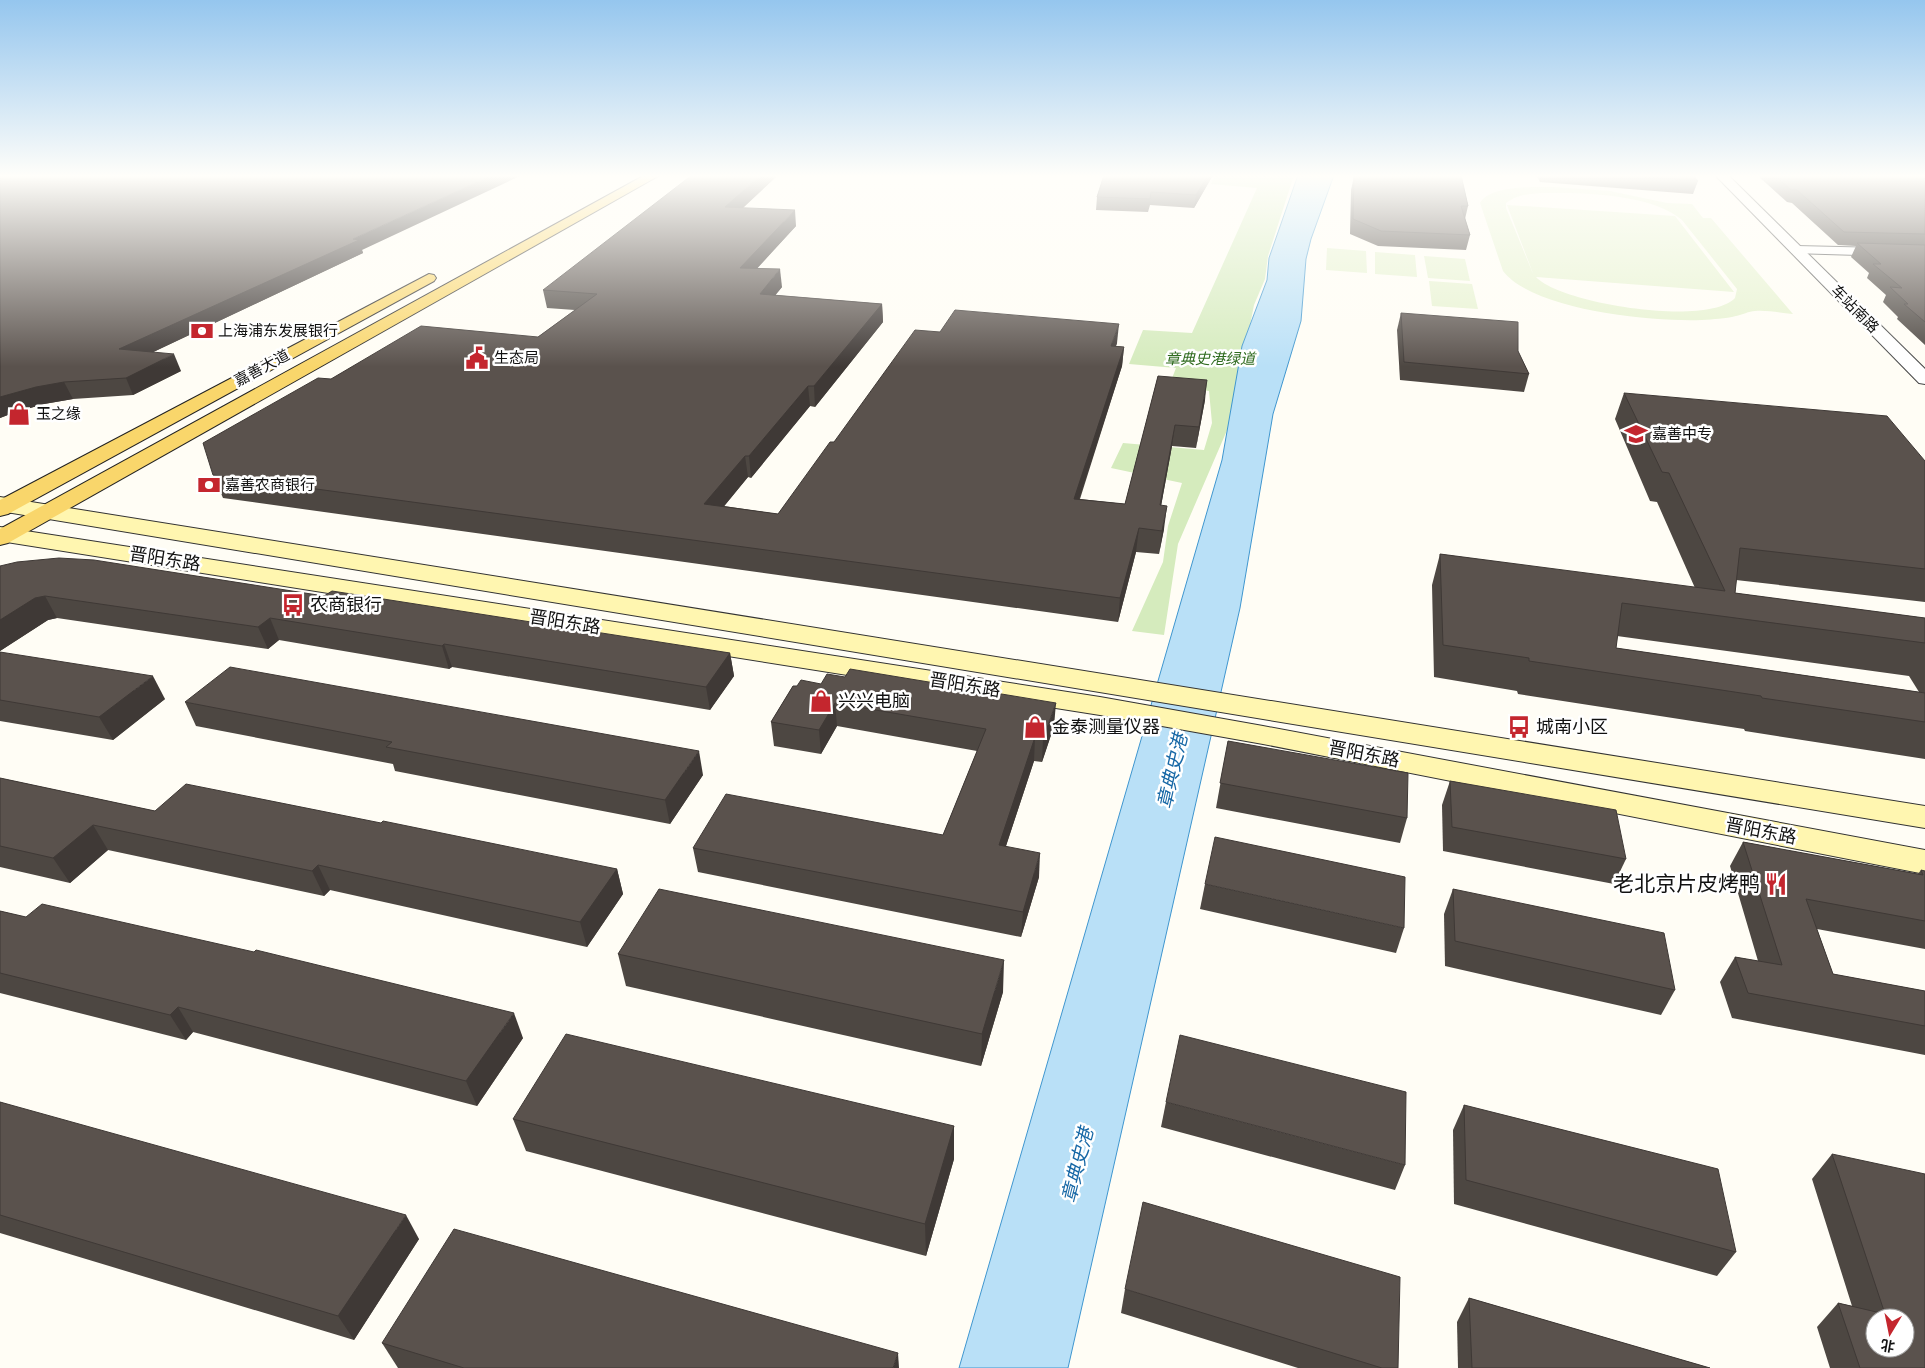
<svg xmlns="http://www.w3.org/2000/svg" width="1925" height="1368" font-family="'Libre Baskerville','Noto Sans SC',serif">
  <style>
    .green { fill: #d5ebbd }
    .pitch { fill: #e6f2cf; fill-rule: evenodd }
    .water { fill: #b9e0f7; stroke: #3f96cf }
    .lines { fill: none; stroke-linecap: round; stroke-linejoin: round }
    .minor-casing { stroke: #444; stroke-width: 2 }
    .tertiary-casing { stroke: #444; stroke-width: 2 }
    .secondary-casing { stroke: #333; stroke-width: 2 }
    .primary-casing { stroke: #222; stroke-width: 2 }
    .minor { fill: #fff; fill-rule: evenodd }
    .tertiary { fill: #fff; fill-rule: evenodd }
    .secondary { fill: #fff6b0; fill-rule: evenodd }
    .primary { fill: #f9d66b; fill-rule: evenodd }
    .wall { fill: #4d4742; fill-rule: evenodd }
    .shaded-wall { fill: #3f3936 }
    .building { fill: #5a524d; stroke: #3f3936; fill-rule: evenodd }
    .labels { text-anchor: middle; stroke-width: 5; stroke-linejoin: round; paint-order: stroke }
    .far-street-label { font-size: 15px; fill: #111; stroke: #fff }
    .far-poi-label { font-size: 15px; fill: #111; stroke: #fff; text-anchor: start }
    .far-park-label { font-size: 15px; font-style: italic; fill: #2f6b1f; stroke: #fff }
    .street-label { font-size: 18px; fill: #111; stroke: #fff }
    .poi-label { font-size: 18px; fill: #111; stroke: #fff; text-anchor: start }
    .water-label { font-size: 19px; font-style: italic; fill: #1768a6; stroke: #fff }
    .near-poi-label { font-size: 21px; fill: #111; stroke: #fff; text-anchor: end }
  </style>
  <rect width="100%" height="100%" fill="#fffdf5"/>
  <polygon class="green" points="1215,175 1294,175 1268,256 1265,279 1254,305 1231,421 1178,544 1164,635 1132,631 1163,562 1168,526 1182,483 1111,468 1123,443 1204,450 1212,423 1209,391 1169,386 1176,368 1129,364 1143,330 1192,333 1257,188 1211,184"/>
  <g class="pitch">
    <path d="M1553,187L1610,191L1667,203L1692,204L1703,218H1711L1793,314C1780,313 1767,310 1755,311C1749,311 1742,315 1736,316C1725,319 1714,319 1702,320C1654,322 1534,311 1503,271L1480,203C1490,185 1535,187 1553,187ZM1562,193C1596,193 1656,197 1682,220L1737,289L1735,298C1708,327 1561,304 1536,277L1734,292L1675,216L1507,205L1534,276L1506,208V203C1521,191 1545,193 1562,193Z"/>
    <polygon points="1327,248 1366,251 1367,273 1326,270"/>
    <polygon points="1375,252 1415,255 1417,277 1375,274"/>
    <polygon points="1424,256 1465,259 1470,281 1428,278"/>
    <polygon points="1429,281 1472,284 1478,309 1432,306"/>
  </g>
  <polygon class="water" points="1298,175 1334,175 1311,239 1306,259 1301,321 1273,414 1240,608 1068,1368 959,1368 1222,460 1242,346 1267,280 1269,258"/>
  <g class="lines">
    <defs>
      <polygon id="minor" points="1797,246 1925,249 1925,257 1792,253 1790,250 1792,247"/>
      <polygon id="tertiary" points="1715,175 1728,175 1925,369 1925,384 1919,383"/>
      <g id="secondary">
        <polygon points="0,497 1925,806 1925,828 0,511"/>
        <polygon points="0,527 1100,697 1263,726 1925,850 1925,874 1263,744 1100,715 0,541"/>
      </g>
      <g id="primary">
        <polygon points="645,175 660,175 8,543 0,545 0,529"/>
        <polygon points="429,274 434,275 436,278 434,281 8,514 0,516 0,500"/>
      </g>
    </defs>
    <use href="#minor" class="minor-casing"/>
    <use href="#tertiary" class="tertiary-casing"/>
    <use href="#secondary" class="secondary-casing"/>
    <use href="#primary" class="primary-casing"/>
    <use href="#minor" class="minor"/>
    <use href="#tertiary" class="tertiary"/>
    <use href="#secondary" class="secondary"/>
    <use href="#primary" class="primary"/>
  </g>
  <g class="wall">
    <polygon points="0,175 362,250 363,253 153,352 181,371 133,395 73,399 44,404 13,413 0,418"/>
    <polygon points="778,175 743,208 796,226 757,268 782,287 775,295 882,304 883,322 815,407 810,406 751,478 748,477 724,506 778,514 834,442 940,332 1117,343 1116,346 1124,347 1122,366 1080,499 1125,504 1158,376 1205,400 1196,448 1172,446 1161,506 1164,529 1159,554 1136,552 1118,622 223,498 213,475 331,379 538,337 575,310 547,308 543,290"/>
    <polygon points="1104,175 1213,175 1194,208 1150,205 1148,212 1096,210 1097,197"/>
    <polygon points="1357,175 1461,175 1468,206 1465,219 1470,235 1466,250 1378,246 1350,234 1351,190 1354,176 1357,177"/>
    <polygon points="1536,175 1693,175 1698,181 1693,194 1540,182"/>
    <polygon points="1757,175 1925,175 1925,345 1897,319 1898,317 1883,302 1886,295 1867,278 1869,273 1851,257 1856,246 1838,245 1792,203 1787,202"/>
    <polygon points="1401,313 1518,351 1529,374 1524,392 1400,380 1397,330"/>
    <path d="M1624,393L1925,461V602L1736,580L1735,593L1925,618V759L1745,731L1744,729L1518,694L1517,691L1434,677L1432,585L1440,554L1695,588L1657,502L1650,501L1615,419ZM1617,636L1909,676L1919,692L1616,648Z"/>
    <polygon points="0,566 730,653 734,676 710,710 452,667 449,669 279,640 268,649 57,618 48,620 0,651"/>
    <polygon points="0,652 165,699 113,740 0,721"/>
    <polygon points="793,686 1054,726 1042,762 1034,761 1006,846 1039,877 1021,937 698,872 693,848 943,835 977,751 837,726 821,754 774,746 771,722"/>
    <polygon points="185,702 703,775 670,824 395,771 393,764 196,726"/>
    <polygon points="1228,741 1407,818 1400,843 1216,808"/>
    <polygon points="0,778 155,811 617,869 623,894 587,947 330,890 324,896 108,850 70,883 0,867"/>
    <polygon points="1450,781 1626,859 1614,884 1443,851 1442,805"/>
    <polygon points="1743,842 1918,874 1921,870 1925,871 1925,949 1817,929 1833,974 1925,991 1925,1055 1732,1018 1720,982 1735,957 1758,961 1730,866"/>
    <polygon points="1205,884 1404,928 1396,953 1200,909"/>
    <polygon points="1453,889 1675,990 1661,1015 1445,966 1444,914"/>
    <polygon points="0,911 523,1038 477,1106 193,1032 186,1040 0,993"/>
    <polygon points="618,954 1003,992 981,1066 626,986"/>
    <polygon points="0,1102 419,1239 354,1340 0,1233"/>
    <polygon points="1166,1102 1405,1165 1395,1190 1161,1127"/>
    <polygon points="1464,1105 1736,1252 1717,1276 1454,1204 1453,1130"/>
    <polygon points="513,1119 954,1126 954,1159 926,1256 526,1151"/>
    <polygon points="1832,1154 1925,1368 1830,1368 1817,1327 1838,1303 1852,1306 1812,1179"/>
    <polygon points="1125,1289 1398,1368 1298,1368 1121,1313"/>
    <polygon points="1469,1298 1710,1368 1458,1368 1457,1322"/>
    <polygon points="382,1343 893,1368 398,1368"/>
  </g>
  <g class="shaded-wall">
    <polygon points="493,175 522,175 362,250 363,253 126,365 119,349 353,239"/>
    <polygon points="761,175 778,175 727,222 725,207"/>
    <polygon points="1208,175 1213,175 1194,208 1196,195"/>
    <polygon points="795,210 796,226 742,285 740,268"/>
    <polygon points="780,269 782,287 762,312 760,294"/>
    <polygon points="882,304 883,322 815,407 814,386"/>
    <polygon points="1119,324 1117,343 1109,365 1111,346"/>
    <polygon points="1124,347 1122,366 1072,521 1074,499"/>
    <polygon points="174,354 181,371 133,395 126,378"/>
    <polygon points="1207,380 1205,400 1196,448 1199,427"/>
    <polygon points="64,382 73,399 44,404 13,413 0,418 0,397 36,387"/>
    <polygon points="808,386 810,406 751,478 749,456"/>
    <polygon points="1175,425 1172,446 1157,528 1160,505"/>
    <polygon points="745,456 748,477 708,526 704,504"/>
    <polygon points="1167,506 1164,529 1159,554 1162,531"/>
    <polygon points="1139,528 1136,552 1118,622 1120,598"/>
    <polygon points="45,596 57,618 48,620 0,651 0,620 35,598"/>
    <polygon points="270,618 279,640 268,649 258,627"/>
    <polygon points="444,644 452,667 449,669 442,646"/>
    <polygon points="730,653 734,676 710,710 706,687"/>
    <polygon points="153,676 165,699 113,740 99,717"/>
    <polygon points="835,703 837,726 821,754 819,730"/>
    <polygon points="1056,703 1054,726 1042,762 1043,739"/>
    <polygon points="1035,737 1034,761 998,870 999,845"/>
    <polygon points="699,751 703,775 670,824 665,800"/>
    <polygon points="93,825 108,850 70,883 53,858"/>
    <polygon points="1040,853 1039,877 1021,937 1023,912"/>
    <polygon points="318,865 330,890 324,896 312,871"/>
    <polygon points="617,869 623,894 587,947 580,922"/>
    <polygon points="1004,960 1003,992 981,1066 982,1034"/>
    <polygon points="178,1007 193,1032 186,1040 170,1015"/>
    <polygon points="514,1013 523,1038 477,1106 466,1081"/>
    <polygon points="954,1126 954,1159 926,1256 925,1224"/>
    <polygon points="406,1215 419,1239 354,1340 338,1316"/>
    <polygon points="898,1353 899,1368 893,1368"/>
  </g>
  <g class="building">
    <polygon points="0,175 493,175 353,239 359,240 119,349 174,354 126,378 64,382 36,387 0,397"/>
    <polygon points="692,175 761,175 725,207 795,210 740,268 780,269 760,294 882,304 814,386 808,386 749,456 745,456 704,504 778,514 830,442 834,442 915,330 940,332 955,310 1119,324 1111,346 1124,347 1074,499 1125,504 1158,376 1207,380 1199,427 1175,425 1160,505 1167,506 1162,531 1139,528 1120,598 213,475 203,443 318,378 331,379 421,326 538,337 597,294 543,290"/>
    <polygon points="1104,175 1208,175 1196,195 1151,192 1150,199 1097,197"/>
    <polygon points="1360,175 1461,175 1468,206 1461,206 1470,235 1381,231 1353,219 1354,176 1360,177"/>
    <polygon points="1623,175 1693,175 1698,181"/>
    <polygon points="1774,175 1925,175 1925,234 1844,232 1797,190 1791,190"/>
    <polygon points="1857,243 1925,245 1925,322 1904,304 1908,304 1890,287 1902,288 1873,264 1881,264"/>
    <polygon points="1401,313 1518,322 1518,351 1529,374 1404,362"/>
    <polygon points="1624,393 1887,416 1925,461 1925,569 1740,548 1735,593 1925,618 1925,643 1622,603 1616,648 1925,693 1925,722 1762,698 1761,696 1529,661 1529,658 1443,645 1440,554 1725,591 1669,473 1662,472"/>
    <polygon points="59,558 94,560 324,596 332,591 730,653 706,687 444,644 442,646 270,618 258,627 45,596 35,598 0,620 0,566 17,562"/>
    <polygon points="0,652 153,676 99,717 0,700"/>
    <polygon points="230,667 699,751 665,800 386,747 392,742 185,702"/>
    <polygon points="850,669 1056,703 1043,739 1035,737 999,845 1040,853 1023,912 693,848 726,794 943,835 986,729 835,703 819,730 771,722 793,686 797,686 801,680 821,684 827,674 845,677"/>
    <polygon points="1228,741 1408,773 1407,818 1220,783"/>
    <polygon points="0,778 155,811 186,784 381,823 383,821 617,869 580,922 318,865 312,871 93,825 53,858 0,846"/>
    <polygon points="1450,781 1616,810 1626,859 1452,827"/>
    <polygon points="1215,837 1405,877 1404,928 1205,884"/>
    <polygon points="1743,842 1923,875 1921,870 1925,871 1925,921 1806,899 1833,974 1925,991 1925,1026 1748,993 1735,957 1782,965"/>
    <polygon points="659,889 1004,960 982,1034 618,954"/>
    <polygon points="1453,889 1664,933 1675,990 1455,941"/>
    <polygon points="42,904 254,952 256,950 514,1013 466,1081 178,1007 170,1015 0,973 0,911 26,917"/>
    <polygon points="566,1034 954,1126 925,1224 513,1119"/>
    <polygon points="1180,1035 1406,1092 1405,1165 1166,1102"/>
    <polygon points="0,1102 406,1215 338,1316 0,1215"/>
    <polygon points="1464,1105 1718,1169 1736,1252 1466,1180"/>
    <path d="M1832,1154L1925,1174V1368H1860L1838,1303L1885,1314ZM1875,1318H1905V1348H1875Z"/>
    <polygon points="1143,1202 1400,1277 1398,1368 1382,1368 1125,1289"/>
    <polygon points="454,1229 898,1353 893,1368 464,1368 382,1343"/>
    <polygon points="1469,1298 1710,1368 1472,1368"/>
  </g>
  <linearGradient id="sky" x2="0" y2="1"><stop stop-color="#95c6ee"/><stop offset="0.48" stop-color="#fffefa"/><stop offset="1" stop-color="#fffefa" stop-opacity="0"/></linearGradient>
  <rect width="1925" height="367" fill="url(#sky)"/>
  <defs>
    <symbol id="bank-bare" viewBox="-9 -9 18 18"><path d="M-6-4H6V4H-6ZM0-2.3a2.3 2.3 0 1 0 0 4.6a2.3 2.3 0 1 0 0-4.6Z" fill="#c4262e" stroke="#fff" stroke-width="2.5" paint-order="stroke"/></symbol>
    <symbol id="civic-bare" viewBox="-9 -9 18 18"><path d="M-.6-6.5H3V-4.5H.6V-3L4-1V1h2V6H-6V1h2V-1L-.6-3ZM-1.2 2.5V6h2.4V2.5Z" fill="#c4262e" stroke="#fff" stroke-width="2.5" paint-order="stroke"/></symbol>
    <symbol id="shop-bare" viewBox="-9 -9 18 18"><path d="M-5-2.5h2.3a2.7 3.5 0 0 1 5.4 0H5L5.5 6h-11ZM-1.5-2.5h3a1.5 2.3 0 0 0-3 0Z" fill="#c4262e" stroke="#fff" stroke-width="2.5" paint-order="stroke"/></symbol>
    <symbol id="school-bare" viewBox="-9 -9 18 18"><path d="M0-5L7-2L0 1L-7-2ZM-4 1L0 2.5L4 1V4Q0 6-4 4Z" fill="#c4262e" stroke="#fff" stroke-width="2.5" paint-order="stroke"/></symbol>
    <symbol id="bus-bare" viewBox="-9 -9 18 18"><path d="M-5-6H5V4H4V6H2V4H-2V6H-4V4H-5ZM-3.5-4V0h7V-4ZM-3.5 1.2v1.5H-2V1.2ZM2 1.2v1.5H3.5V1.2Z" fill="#c4262e" stroke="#fff" stroke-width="2.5" paint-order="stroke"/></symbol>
    <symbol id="restaurant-bare" viewBox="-9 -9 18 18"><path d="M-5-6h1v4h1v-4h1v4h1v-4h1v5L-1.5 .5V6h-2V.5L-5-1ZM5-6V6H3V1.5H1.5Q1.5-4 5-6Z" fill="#c4262e" stroke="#fff" stroke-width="2.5" paint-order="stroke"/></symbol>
  </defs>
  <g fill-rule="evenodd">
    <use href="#bank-bare" x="186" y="315" width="32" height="32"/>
    <use href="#civic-bare" x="461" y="342" width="32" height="32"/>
    <use href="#shop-bare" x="3" y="398" width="32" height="32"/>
    <use href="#school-bare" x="1620" y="418" width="32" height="32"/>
    <use href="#bank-bare" x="193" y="469" width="32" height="32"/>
    <use href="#bus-bare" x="277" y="589" width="32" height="32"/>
    <use href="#shop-bare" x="805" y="685" width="32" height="32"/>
    <use href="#shop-bare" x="1019" y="711" width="32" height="32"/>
    <use href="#bus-bare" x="1503" y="711" width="32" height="32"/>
    <use href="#restaurant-bare" x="1760" y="868" width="32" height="32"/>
  </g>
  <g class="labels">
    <g class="far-street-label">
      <text transform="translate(1855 309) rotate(45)" y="5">车站南路</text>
      <text transform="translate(262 368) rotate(-28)" y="5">嘉善大道</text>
    </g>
    <g class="far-poi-label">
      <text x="218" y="336">上海浦东发展银行</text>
      <text x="494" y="363">生态局</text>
      <text x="36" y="419">玉之缘</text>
      <text x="1652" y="439">嘉善中专</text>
      <text x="225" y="490">嘉善农商银行</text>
    </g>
    <g class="far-park-label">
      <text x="1210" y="364">章典史港绿道</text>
    </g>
    <g class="street-label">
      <text transform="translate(165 559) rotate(9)" y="6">晋阳东路</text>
      <text transform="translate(565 622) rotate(9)" y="6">晋阳东路</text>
      <text transform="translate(965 685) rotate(9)" y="6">晋阳东路</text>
      <text transform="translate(1364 754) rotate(11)" y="6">晋阳东路</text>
      <text transform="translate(1761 831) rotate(11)" y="6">晋阳东路</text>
    </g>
    <g class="poi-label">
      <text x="310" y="611">农商银行</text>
      <text x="838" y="707">兴兴电脑</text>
      <text x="1052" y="733">金泰测量仪器</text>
      <text x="1536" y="733">城南小区</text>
    </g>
    <g class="water-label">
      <text transform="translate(1172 771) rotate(-77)" y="7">章典史港</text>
      <text transform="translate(1077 1165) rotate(-76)" y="7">章典史港</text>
    </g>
    <g class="near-poi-label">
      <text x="1760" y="891">老北京片皮烤鸭</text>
    </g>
  </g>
  <g transform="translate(1890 1333) rotate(190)"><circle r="24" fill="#ffffff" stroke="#a0a0a0"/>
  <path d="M0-4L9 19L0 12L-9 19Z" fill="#c4262e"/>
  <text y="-8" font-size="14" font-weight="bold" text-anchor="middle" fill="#111111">北</text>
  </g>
</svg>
